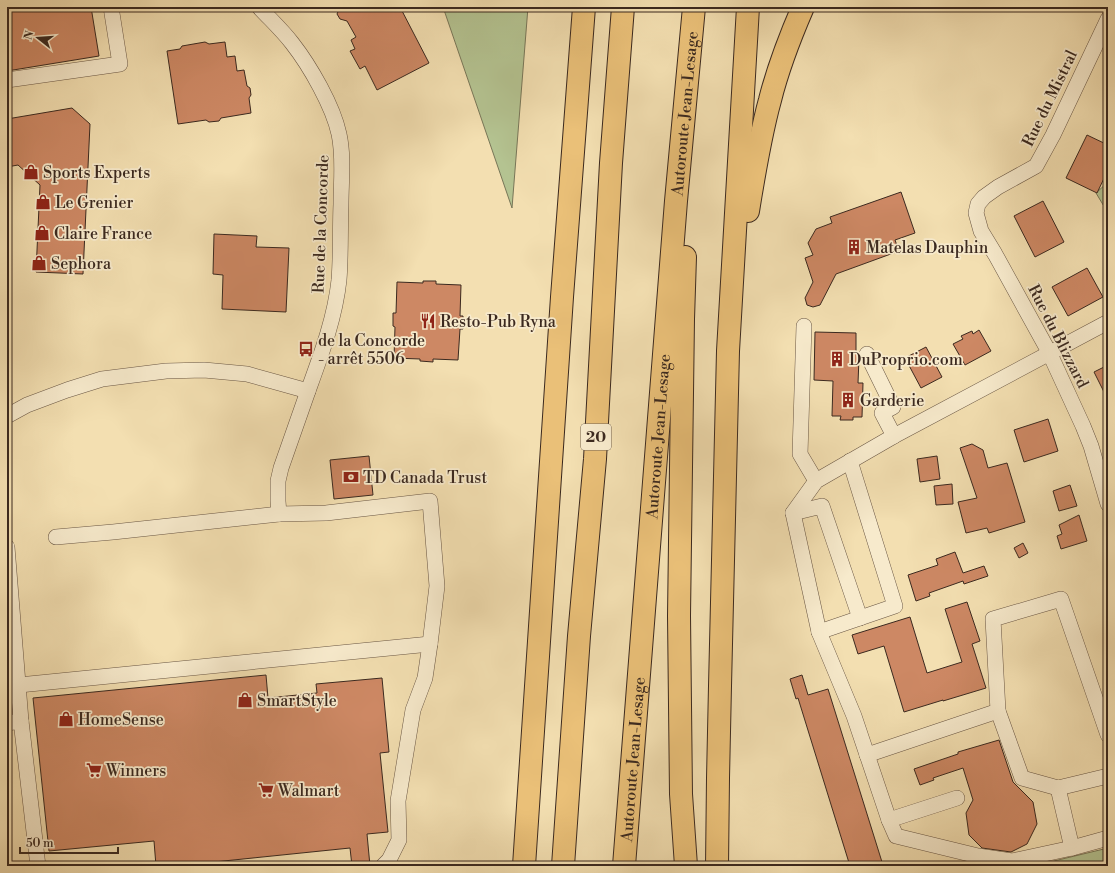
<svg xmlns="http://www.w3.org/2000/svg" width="1115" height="873" font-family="'Libre Bodoni',serif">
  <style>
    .green { fill: #b4c391; stroke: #787658 }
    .building { fill: #cd8864; stroke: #3b291f }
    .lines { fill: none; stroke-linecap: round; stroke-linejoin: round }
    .minor-casing { stroke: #695644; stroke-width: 16 }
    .highway-casing { stroke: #3b291f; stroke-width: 24 }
    .minor { stroke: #f7eacc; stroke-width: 15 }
    .highway { stroke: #eac078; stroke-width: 22 }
    .labels { text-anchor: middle; stroke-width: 3.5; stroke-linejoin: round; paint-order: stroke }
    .shield { fill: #f7eacc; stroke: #736353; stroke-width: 1 }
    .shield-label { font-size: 15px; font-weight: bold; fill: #3b291f }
    .street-label { font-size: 16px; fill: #3b291f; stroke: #f7eacc }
    .poi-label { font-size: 16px; fill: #3b291f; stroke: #f7eacc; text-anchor: start }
  </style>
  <rect width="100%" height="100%" fill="#f3dfb1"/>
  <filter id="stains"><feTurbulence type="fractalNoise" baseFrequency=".005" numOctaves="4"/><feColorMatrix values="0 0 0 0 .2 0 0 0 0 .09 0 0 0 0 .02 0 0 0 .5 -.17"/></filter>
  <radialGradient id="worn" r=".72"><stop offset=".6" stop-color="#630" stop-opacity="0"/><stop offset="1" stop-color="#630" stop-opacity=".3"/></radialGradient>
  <g class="green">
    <polygon points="443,7 528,7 512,208"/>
    <polygon points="1108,182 1108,213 1096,193"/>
    <polygon points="1108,848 1108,866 1033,866"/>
  </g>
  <g class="building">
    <polygon points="7,7 91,7 99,56 7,71"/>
    <polygon points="340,7 400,7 429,63 377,90 365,66 360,69 350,51 355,49 351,40 356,37 347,21 340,19 337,14"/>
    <polygon points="205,42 209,44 225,42 227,57 235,56 237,71 244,70 247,86 250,88 251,95 249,98 251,113 221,118 219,121 209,122 206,120 178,124 167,51 180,49 182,46"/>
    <polygon points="72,108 90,124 83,274 36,272 40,185 18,165 7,167 7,119"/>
    <polygon points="1087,135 1108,145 1108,170 1097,193 1066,178"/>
    <polygon points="901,192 915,233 895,240 899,251 836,274 820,305 813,307 807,305 805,298 813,282 805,258 813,255 808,243 816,229 832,223 830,217"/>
    <polygon points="1043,201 1064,242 1035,257 1014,216"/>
    <polygon points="214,234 257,236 256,247 289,248 286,312 222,309 223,275 213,274"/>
    <polygon points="1087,268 1103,297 1068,316 1052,287"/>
    <polygon points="423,281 436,281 436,284 461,285 460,316 463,316 463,329 460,329 458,360 433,359 433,362 420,361 420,359 394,358 395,327 393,326 393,313 396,313 397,282 423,283"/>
    <polygon points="979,330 991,351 965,365 953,344 963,339 961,336 972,331 973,334"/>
    <polygon points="815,332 856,333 856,353 858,353 859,358 858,383 863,383 862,417 853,417 853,420 840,420 841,416 832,416 833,381 814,380"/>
    <polygon points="926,347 942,377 921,388 905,358"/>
    <polygon points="1108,365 1108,400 1094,372"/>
    <polygon points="1048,419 1058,451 1024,462 1014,430"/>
    <polygon points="972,444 983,450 988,468 1007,463 1025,522 989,533 987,528 966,533 958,502 977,498 960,448"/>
    <polygon points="369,456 373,495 334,499 330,460"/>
    <polygon points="937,456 940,479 920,482 917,459"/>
    <polygon points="952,484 953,504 936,505 934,486"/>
    <polygon points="1070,485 1077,506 1059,511 1053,491"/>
    <polygon points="1079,515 1087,541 1061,549 1057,536 1062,534 1059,525"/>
    <polygon points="1023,543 1028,553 1019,558 1014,548"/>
    <polygon points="955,552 963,573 984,566 988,576 964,584 963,581 929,593 930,596 916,601 908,575 938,565 936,559"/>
    <polygon points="967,602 980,641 972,644 986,688 943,701 943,700 904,712 884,646 858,654 852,635 910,617 927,673 962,662 945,609"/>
    <polygon points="266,675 268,698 317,693 316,684 382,678 389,752 380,753 388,832 367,834 370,866 352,866 350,848 175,866 156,866 154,841 49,851 33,698"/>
    <polygon points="802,675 808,695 828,689 882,862 870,866 850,866 798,698 796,699 790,679"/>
    <polygon points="999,740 1013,782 1033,802 1037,824 1027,844 1011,852 982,848 969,835 966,813 973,800 963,768 933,778 934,780 920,785 914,769 958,754 958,752"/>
  </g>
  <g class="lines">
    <defs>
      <g id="minor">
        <polyline points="1108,19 1053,135 1036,166 998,187 984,197 978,204 976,213 981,231 995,254 1049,352 1083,426 1091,446 1108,504"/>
        <polyline points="7,80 120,64 111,7"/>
        <polyline points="804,326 800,454 816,481"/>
        <polyline points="867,354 893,407 882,413 894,436"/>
        <path d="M7,416L27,405L67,390L102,379L166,371L204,370L247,374L308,391C321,355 335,318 339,280C341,255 340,229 341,204C341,181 344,157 339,134C333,106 310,66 292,43C282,30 270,19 259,7"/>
        <polyline points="793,513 822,506 860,618"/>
        <polyline points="279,514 278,501 278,481 281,468 308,391"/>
        <polyline points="56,537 113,532 279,514 326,513 430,501 437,586 430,644 425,678 413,710 398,801 399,840 389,860 383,866"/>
        <polyline points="7,547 21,721 38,866"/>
        <polyline points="819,632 895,606 850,461"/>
        <polyline points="19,685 430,644"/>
        <polyline points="998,711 1022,778 1058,788 1108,776"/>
        <polyline points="7,723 21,721"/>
        <polyline points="867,755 998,711 993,619 1061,599 1108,735"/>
        <polyline points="957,798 889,820 854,716 819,632 793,513 816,481 894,436 1108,322"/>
        <polyline points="889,820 896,836 978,856 1012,861 1072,848 1058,788"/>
        <polyline points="1072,848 1108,838"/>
      </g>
      <g id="highway">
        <path d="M748,211C754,174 760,136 770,100C778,68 790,37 803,7"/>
        <polyline points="685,257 683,319 679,616 681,794 686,866"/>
        <polyline points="524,866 562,297 584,7"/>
        <polyline points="563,866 579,636 595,459 611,163 623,7"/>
        <path id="s1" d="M624,866L676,201L694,7"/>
        <polyline points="717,866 718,778 720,686 728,351 748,7"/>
      </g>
    </defs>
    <use href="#minor" class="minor-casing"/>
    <use href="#highway" class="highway-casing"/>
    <use href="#minor" class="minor"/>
    <use href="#highway" class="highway"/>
  </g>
  <defs>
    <symbol id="shop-bare" viewBox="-9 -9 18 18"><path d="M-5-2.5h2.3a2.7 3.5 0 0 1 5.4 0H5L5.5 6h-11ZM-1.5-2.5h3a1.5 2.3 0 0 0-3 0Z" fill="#8f2418" stroke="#f7eacc" stroke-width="2.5" paint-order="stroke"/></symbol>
    <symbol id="building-bare" viewBox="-9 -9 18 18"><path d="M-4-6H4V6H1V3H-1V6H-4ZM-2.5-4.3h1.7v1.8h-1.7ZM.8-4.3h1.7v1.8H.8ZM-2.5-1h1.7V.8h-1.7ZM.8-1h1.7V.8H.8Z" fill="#8f2418" stroke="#f7eacc" stroke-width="2.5" paint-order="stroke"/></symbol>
    <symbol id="restaurant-bare" viewBox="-9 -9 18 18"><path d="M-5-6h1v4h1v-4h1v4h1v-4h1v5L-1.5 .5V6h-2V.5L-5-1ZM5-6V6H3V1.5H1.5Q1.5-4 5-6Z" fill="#8f2418" stroke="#f7eacc" stroke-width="2.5" paint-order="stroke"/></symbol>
    <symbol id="bus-bare" viewBox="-9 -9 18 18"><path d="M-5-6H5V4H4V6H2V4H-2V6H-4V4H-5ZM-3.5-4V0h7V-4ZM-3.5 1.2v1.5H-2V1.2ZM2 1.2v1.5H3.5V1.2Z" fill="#8f2418" stroke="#f7eacc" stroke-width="2.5" paint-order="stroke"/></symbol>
    <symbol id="bank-bare" viewBox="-9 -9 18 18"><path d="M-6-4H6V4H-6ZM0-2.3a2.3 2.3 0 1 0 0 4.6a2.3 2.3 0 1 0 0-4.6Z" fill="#8f2418" stroke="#f7eacc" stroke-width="2.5" paint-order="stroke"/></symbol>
    <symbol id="supermarket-bare" viewBox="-9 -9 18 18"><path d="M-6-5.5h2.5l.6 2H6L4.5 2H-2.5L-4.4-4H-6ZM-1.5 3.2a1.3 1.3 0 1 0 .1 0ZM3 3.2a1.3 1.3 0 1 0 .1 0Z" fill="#8f2418" stroke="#f7eacc" stroke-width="2.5" paint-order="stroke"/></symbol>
  </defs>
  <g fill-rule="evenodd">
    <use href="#shop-bare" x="20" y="161" width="22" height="22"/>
    <use href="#shop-bare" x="32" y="191" width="22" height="22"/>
    <use href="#shop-bare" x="31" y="222" width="22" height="22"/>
    <use href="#building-bare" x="843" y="236" width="22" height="22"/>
    <use href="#shop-bare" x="28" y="252" width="22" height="22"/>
    <use href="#restaurant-bare" x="417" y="310" width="22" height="22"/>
    <use href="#bus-bare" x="295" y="338" width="22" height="22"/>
    <use href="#building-bare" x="826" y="348" width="22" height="22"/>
    <use href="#building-bare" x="837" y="389" width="22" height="22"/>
    <use href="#bank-bare" x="340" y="466" width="22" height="22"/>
    <use href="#shop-bare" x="234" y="689" width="22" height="22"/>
    <use href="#shop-bare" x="55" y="708" width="22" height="22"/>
    <use href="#supermarket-bare" x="83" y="759" width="22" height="22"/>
    <use href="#supermarket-bare" x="255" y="779" width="22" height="22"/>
  </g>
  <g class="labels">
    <rect class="shield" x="581" y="424" width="30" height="26" rx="3"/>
    <g class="shield-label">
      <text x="596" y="442">20</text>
    </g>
    <g class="street-label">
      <text transform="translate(1049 98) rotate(-64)" y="6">Rue du Mistral</text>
      <text dy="6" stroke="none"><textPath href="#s1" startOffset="755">Autoroute Jean-Lesage</textPath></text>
      <text transform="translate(320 224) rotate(-88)" y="6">Rue de la Concorde</text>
      <text transform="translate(1059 336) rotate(63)" y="6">Rue du Blizzard</text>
      <text dy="6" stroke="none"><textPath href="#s1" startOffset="431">Autoroute Jean-Lesage</textPath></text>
      <text dy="6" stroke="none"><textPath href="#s1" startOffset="107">Autoroute Jean-Lesage</textPath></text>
    </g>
    <g class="poi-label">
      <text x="43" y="178">Sports Experts</text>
      <text x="55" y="208">Le Grenier</text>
      <text x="54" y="239">Claire France</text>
      <text x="866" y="253">Matelas Dauphin</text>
      <text x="51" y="269">Sephora</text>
      <text x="440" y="327">Resto-Pub Ryna</text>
      <text x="318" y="346">de la Concorde<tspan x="318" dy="18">- arrêt 5506</tspan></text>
      <text x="849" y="365">DuProprio.com</text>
      <text x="860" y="406">Garderie</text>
      <text x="363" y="483">TD Canada Trust</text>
      <text x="257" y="706">SmartStyle</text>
      <text x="78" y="725">HomeSense</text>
      <text x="106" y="776">Winners</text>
      <text x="278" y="796">Walmart</text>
    </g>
  </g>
  <rect width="1115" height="873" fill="none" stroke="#f3dfb1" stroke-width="24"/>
  <rect x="8" y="8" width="1099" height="857" fill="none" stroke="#3b291f" stroke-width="2"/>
  <rect x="12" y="12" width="1091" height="849" fill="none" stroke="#3b291f"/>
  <g transform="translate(38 38) rotate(287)" stroke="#f7eacc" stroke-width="3" paint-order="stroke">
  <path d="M0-3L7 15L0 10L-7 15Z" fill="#3b291f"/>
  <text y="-6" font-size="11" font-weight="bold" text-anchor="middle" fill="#3b291f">N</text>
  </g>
  <path d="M20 847v6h98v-6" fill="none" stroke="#3b291f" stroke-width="2"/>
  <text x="26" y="847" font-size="12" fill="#3b291f" stroke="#f7eacc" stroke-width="3" paint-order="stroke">50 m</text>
  <rect width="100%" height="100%" filter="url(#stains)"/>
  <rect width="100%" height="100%" fill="url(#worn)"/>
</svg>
